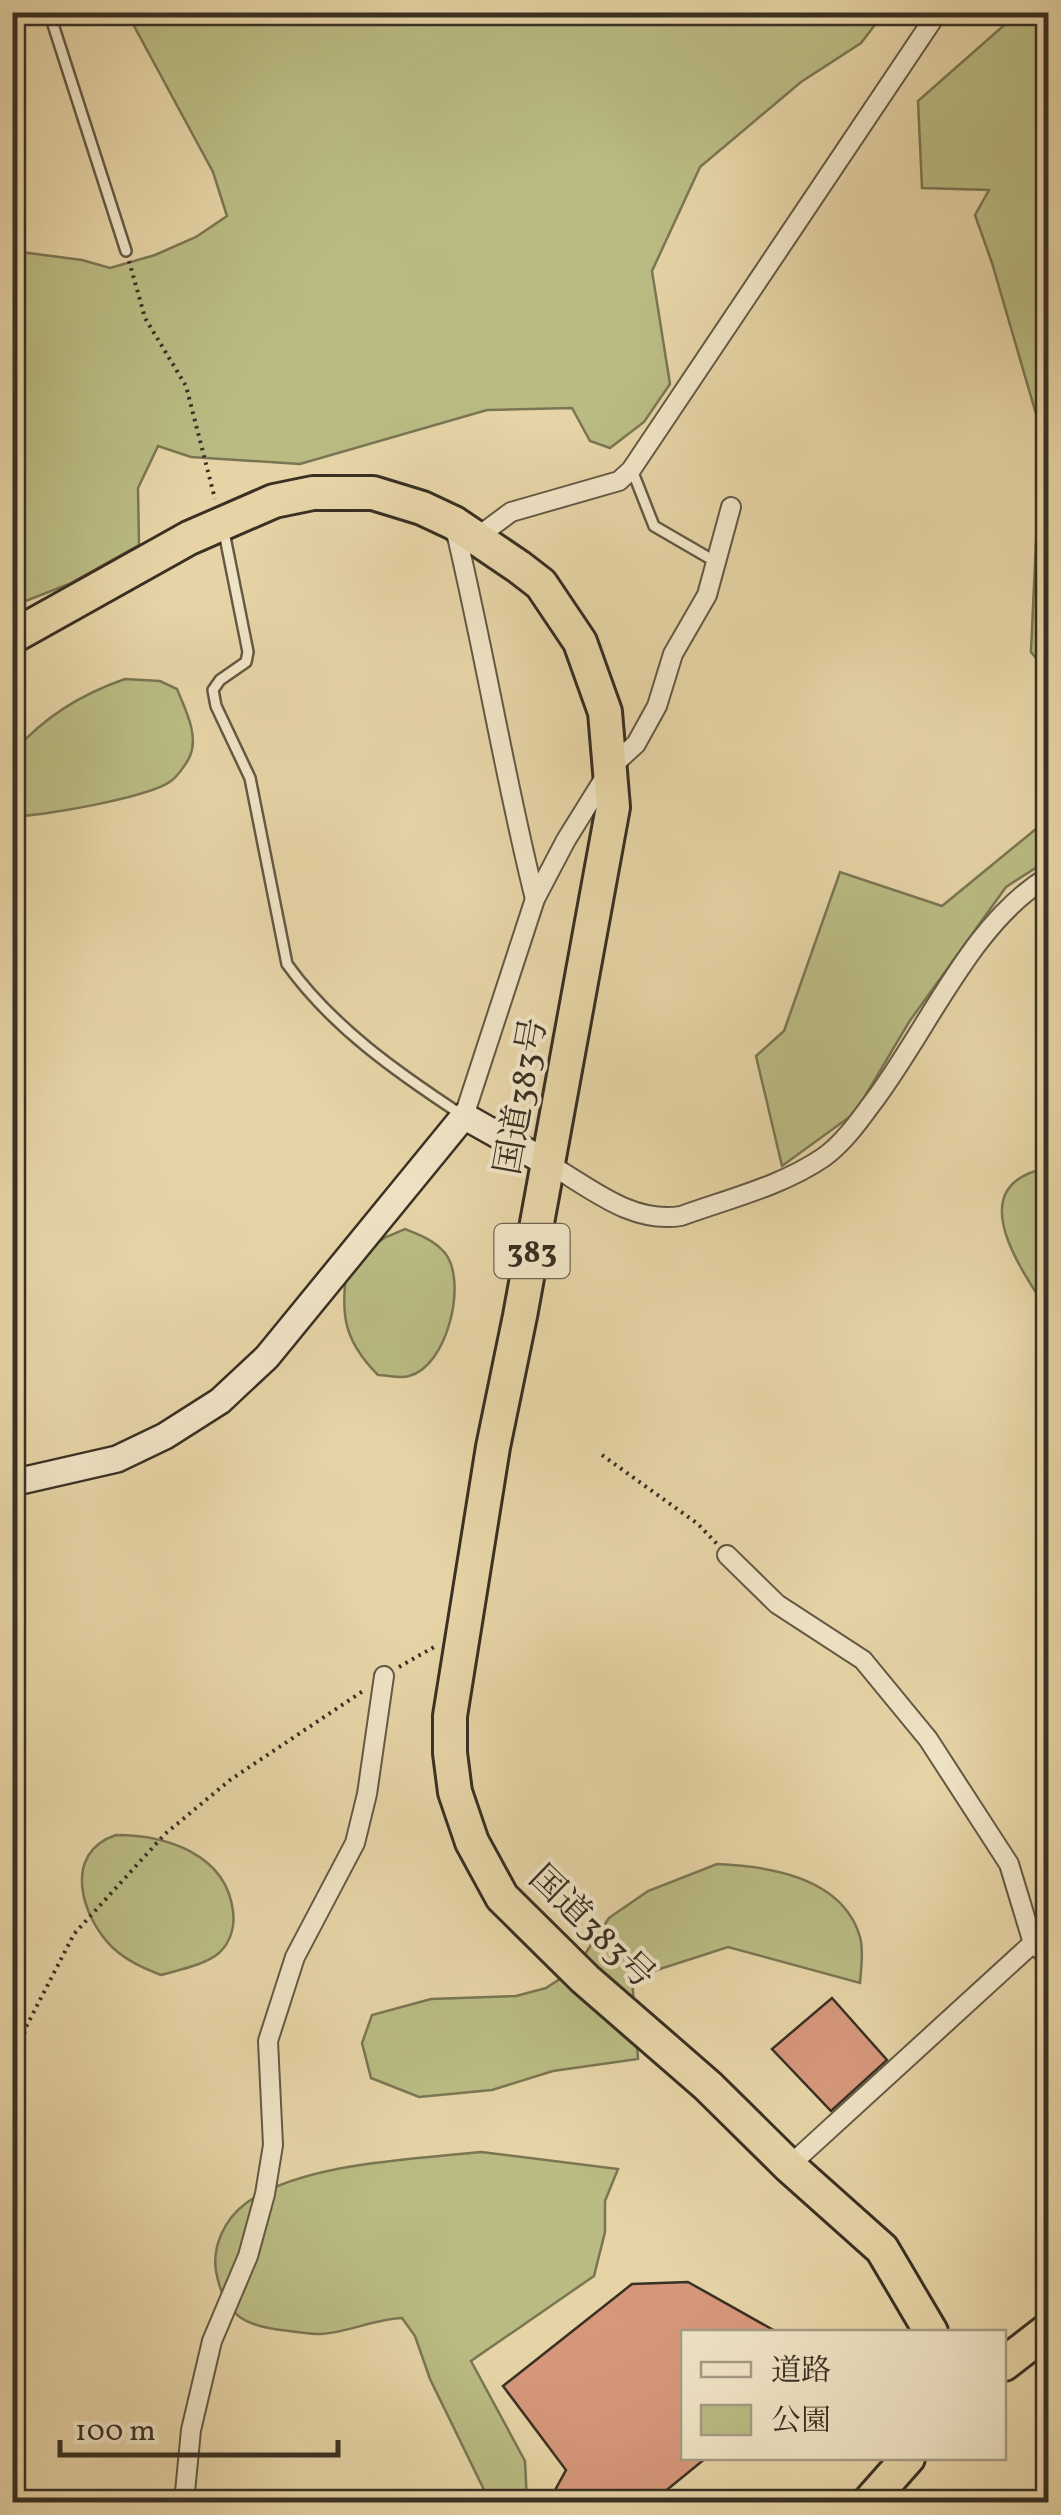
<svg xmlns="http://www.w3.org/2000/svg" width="1061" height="2515" font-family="Vollkorn,'Noto Serif JP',serif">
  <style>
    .green { fill: #babb83; stroke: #7a7653; stroke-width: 2.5 }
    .building { fill: #d6977b; stroke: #393023; stroke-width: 2.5 }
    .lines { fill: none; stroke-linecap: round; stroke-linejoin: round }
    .lane-casing { stroke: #645944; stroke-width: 14 }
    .street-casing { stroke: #645944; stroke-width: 22 }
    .secondary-casing { stroke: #393023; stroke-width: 30 }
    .highway-casing { stroke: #393023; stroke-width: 38 }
    .path { stroke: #393023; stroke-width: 4; stroke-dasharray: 2.5 5; stroke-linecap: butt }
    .lane { stroke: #efe3c5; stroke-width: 9 }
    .street { stroke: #efe3c5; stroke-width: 18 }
    .secondary { stroke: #efe3c5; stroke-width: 25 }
    .highway { stroke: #e6d4a6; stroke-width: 32 }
    .labels { text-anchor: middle; stroke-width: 8; stroke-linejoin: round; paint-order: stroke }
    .shield { fill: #efe3c5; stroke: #706654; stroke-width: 2.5 }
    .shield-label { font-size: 32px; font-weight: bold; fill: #393023 }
    .street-label { font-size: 35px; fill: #393023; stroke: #efe3c5 }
  </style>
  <rect width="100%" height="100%" fill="#e6d4a6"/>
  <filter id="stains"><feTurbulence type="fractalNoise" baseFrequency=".002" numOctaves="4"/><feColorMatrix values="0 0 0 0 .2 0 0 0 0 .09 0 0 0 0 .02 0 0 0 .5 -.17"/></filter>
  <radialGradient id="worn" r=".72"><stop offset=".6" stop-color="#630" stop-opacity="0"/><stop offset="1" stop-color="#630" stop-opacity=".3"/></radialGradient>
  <g class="green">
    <polygon points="1014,12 1048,13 1048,673 1031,652 1041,431 992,263 975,215 989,190 922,188 918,101 1010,20"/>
    <polygon points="127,13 884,13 861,43 801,82 700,167 652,271 670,384 644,422 610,448 590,441 572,408 487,410 300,464 191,457 158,446 138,488 139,545 69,584 13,606 13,251 82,260 110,268 155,255 196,237 227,216 213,172"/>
    <path d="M125,679L160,681L177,689C185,709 199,735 190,756C187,763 177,777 171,781C150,797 40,817 13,816V752C45,717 79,695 125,679Z"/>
    <polygon points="1048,819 1048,860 1006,887 909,1022 855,1113 782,1166 756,1056 784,1031 840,872 942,906"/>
    <path d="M1048,1168V1311C1020,1268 960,1184 1048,1168Z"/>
    <path d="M405,1229C420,1235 434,1240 445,1253C468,1282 447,1367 409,1376C401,1379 387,1375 378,1375C340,1337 342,1312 347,1262L386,1237Z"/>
    <path d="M116,1835C166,1835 226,1854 233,1911C235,1926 231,1942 219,1953C205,1965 178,1970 161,1975C143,1968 127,1961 112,1947C81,1916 62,1853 116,1835Z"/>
    <path d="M717,1864C769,1866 843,1878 860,1937C864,1951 861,1969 860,1983L728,1947L632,1978L638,2059L553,2071L492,2090L419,2097L371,2078L362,2043L372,2015L431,1999L516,1996L546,1988L575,1969L609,1918L648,1891Z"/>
    <path d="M481,2152L618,2169L605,2201V2232L594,2276L471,2361L525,2461L527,2502H490L430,2379L415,2336L402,2318C374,2319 347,2333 320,2334C310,2334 299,2332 289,2331C246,2327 224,2317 216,2271C212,2246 225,2219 245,2204C300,2163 414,2159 481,2152Z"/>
  </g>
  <g class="building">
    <polygon points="832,1998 887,2060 831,2111 772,2049"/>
    <polygon points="688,2282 777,2332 684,2332 684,2458 706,2458 652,2502 562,2502 554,2492 566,2470 503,2386 632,2284"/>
  </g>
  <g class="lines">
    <defs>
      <g id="lane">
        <polyline points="49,12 126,251"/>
        <polyline points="632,470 654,526 716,562"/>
        <path d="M224,532L248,652L246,662L220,680L213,690L216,706L250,778L287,964C332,1027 398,1073 462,1115"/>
      </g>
      <g id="street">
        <path d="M454,524C484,648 504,775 535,899"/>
        <polyline points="476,538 511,512 619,481 631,470 938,12"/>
        <polyline points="464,1116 535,899 566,840 612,766 636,744 657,706 673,654 707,595 731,507"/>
        <path d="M549,1164C591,1188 631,1224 681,1216C728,1199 782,1186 824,1157C842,1144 857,1124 870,1106C926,1034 971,922 1048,877"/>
        <polyline points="727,1555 777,1604 863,1660 928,1739 1009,1864 1033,1943 1048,1957"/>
        <polyline points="789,2166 1033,1943"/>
        <polyline points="184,2502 191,2430 212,2341 248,2256 265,2194 273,2145 268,2041 295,1957 355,1843 367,1794 384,1676"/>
      </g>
      <polyline id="secondary" points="12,1483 117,1459 165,1436 220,1401 267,1357 464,1116 549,1164"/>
      <g id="highway">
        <polyline points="12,637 189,538 274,501 313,493 373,493 422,508 454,523 519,567 541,584 580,642 605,712 613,807 520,1316 493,1447 450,1716 450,1753 455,1792 472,1842 502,1897 585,1979 708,2086 789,2166 882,2249 931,2332"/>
        <polyline points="1004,2364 1048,2330"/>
        <polyline points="869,2502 908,2458"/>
      </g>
    </defs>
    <use href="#lane" class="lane-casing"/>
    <use href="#street" class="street-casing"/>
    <use href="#secondary" class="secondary-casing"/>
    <use href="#highway" class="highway-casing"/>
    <g class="path">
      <polyline points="129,261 145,318 186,386 215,499"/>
      <polyline points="602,1455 698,1524 717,1544"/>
      <polyline points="399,1667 434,1647"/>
      <polyline points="12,2077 26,2027 74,1934 165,1834 230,1780 366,1689"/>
      <polyline points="12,2436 19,2502"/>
    </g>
    <use href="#lane" class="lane"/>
    <use href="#street" class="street"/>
    <use href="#secondary" class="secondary"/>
    <use href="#highway" class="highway"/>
  </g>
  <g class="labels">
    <rect class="shield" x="494.5" y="1224" width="75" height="54" rx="8"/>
    <g class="shield-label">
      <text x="532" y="1262">383</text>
    </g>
    <g class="street-label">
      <text transform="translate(520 1096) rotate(-80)" y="12">国道383号</text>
      <text transform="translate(593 1926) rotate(44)" y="12">国道383号</text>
    </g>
  </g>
  <rect width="1061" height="2515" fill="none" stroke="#e6d4a6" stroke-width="50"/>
  <rect x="15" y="15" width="1031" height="2485" fill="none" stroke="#393023" stroke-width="5"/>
  <rect x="25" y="25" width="1011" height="2465" fill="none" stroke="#393023" stroke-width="2.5"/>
  <rect x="681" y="2330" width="325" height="130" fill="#efe3c5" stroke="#a69b84" stroke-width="2.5"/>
  <rect x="701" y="2362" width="50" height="15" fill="#efe3c5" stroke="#a69b84" stroke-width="2.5"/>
  <text x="771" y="2380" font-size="30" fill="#393023">道路</text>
  <rect x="701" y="2405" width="50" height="30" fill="#babb83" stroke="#a69b84" stroke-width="2.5"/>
  <text x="771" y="2430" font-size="30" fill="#393023">公園</text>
  <path d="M60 2440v15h278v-15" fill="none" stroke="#393023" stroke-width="5"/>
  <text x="75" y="2440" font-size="30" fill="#393023" stroke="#efe3c5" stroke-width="8" paint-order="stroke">100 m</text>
  <rect width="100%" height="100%" filter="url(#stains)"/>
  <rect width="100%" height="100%" fill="url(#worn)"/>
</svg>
